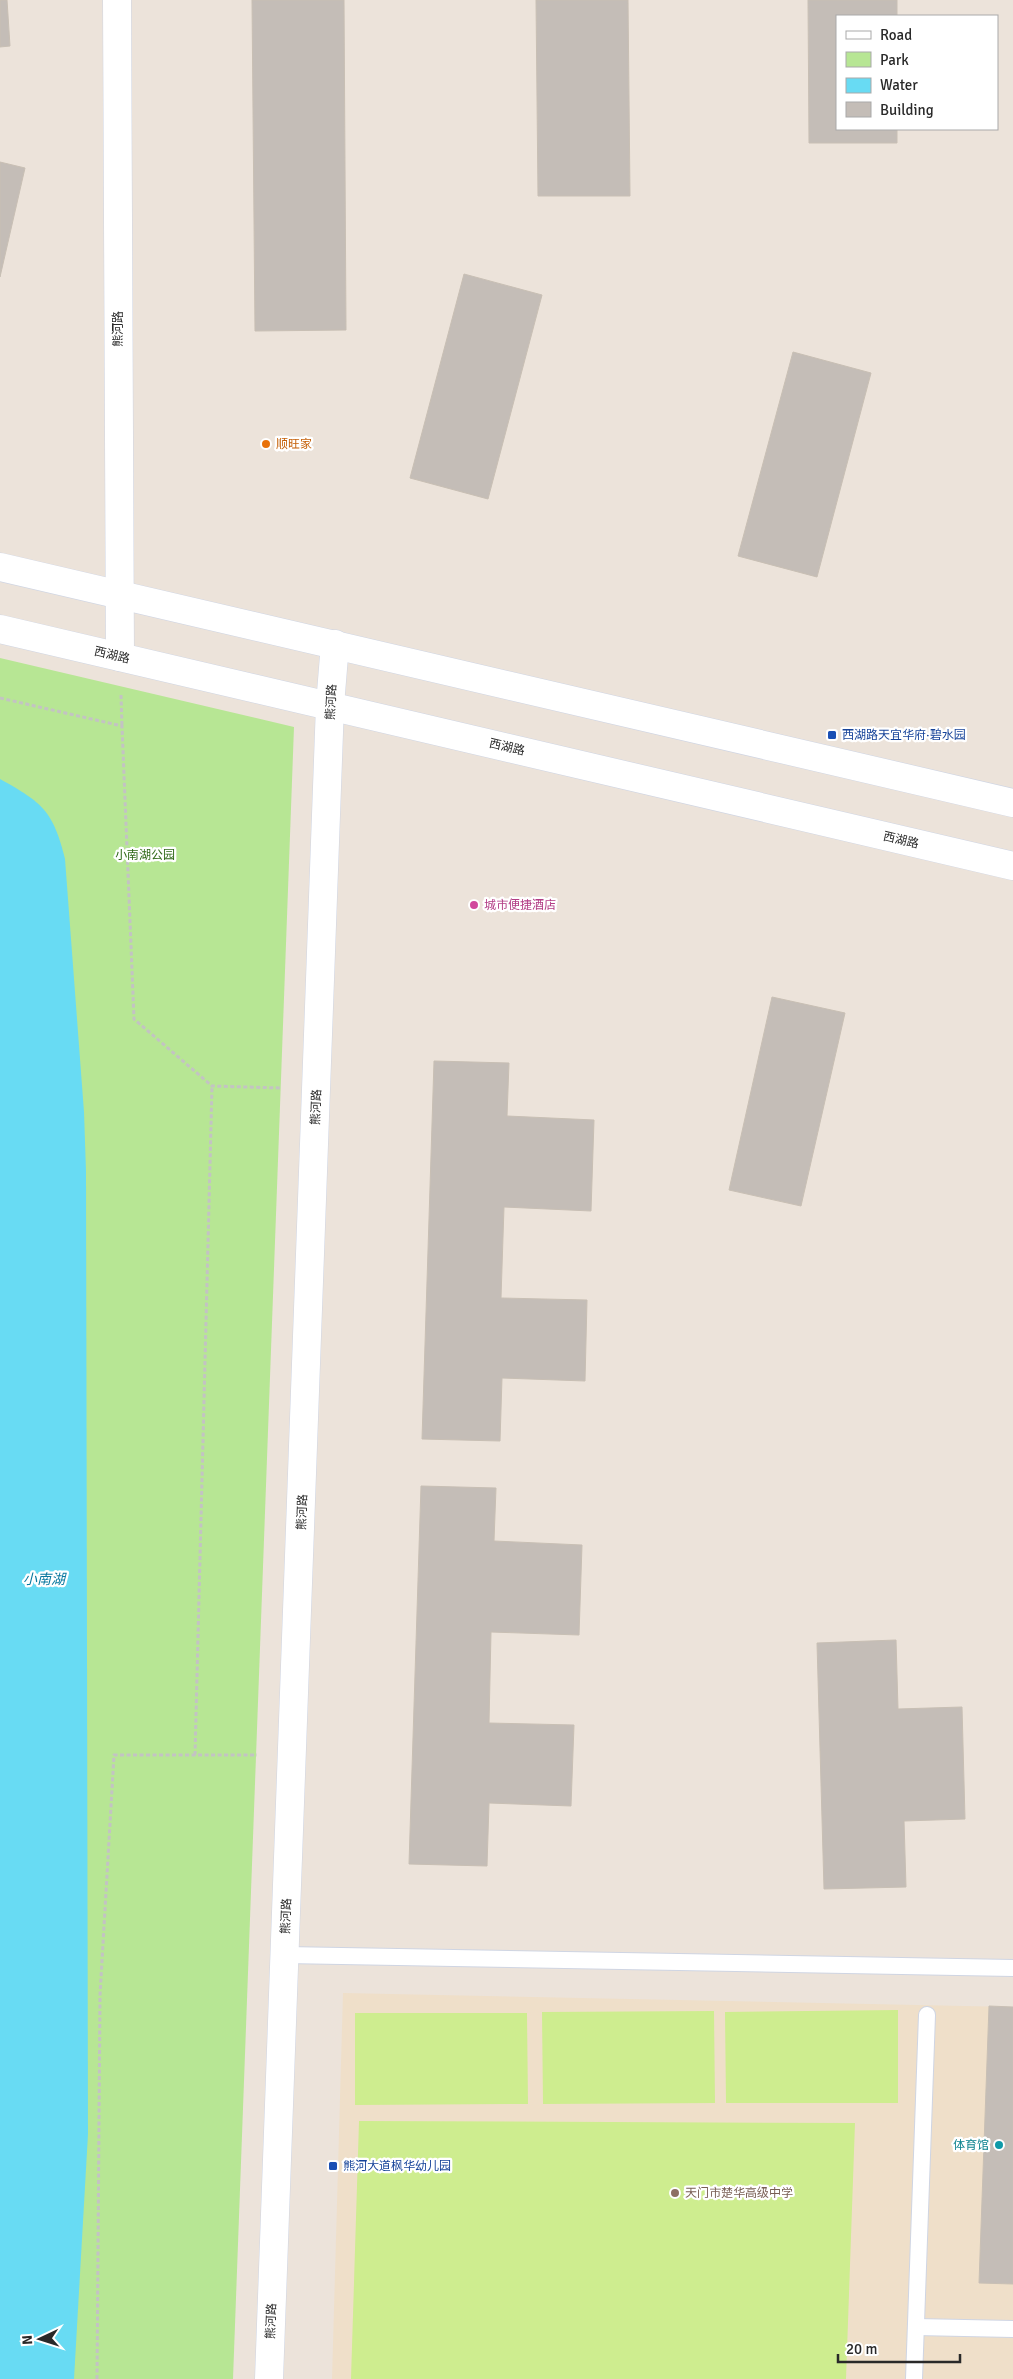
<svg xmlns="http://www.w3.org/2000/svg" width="1013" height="2379" font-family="Signika,'Noto Sans SC',sans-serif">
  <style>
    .education { fill: #efdfc9 }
    .green { fill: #b7e694 }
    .pitch { fill: #ceed8f }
    .water { fill: #68dbf3 }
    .building { fill: #c4bdb7; stroke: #c8bfb4 }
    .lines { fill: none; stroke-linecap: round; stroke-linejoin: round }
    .service-casing { stroke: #cfd5e3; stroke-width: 18 }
    .minor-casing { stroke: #cfd5e3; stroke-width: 29 }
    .tertiary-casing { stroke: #cfd5e3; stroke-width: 29 }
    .secondary-casing { stroke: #cfd5e3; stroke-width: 29 }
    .path { stroke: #c3c3c3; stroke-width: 3; stroke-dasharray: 4 2.5; stroke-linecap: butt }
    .service { stroke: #fff; stroke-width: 16 }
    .minor { stroke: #fff; stroke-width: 28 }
    .tertiary { stroke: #fff; stroke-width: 28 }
    .secondary { stroke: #fff; stroke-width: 28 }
    .food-dot { fill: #e8710a; stroke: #fff; stroke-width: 2 }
    .transit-dot { fill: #1a4fb4; stroke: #fff; stroke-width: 2 }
    .hotel-dot { fill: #d1479c; stroke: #fff; stroke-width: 2 }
    .culture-dot { fill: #0f9aa8; stroke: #fff; stroke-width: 2 }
    .education-dot { fill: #8d6e63; stroke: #fff; stroke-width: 2 }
    .labels { text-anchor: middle; stroke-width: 4.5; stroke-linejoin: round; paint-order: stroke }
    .street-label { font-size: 12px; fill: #292929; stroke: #fff }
    .food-label { font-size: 12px; fill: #c56008; stroke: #fff; text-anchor: start }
    .transit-label { font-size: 12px; fill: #164399; stroke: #fff; text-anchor: start }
    .park-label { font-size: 12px; fill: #2f6917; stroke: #fff }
    .hotel-label { font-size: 12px; fill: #b23c85; stroke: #fff; text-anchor: start }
    .culture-label { font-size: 12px; fill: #0d838f; stroke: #fff; text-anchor: end }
    .education-label { font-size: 12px; fill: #785e54; stroke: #fff; text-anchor: start }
    .water-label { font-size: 14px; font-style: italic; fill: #08789f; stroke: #fff }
  </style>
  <rect width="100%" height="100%" fill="#ece3da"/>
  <polygon class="education" points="343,1993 1013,2007 1013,2379 332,2379"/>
  <polygon class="green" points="0,658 294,727 233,2379 0,2379"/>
  <g class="pitch">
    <polygon points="898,2010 898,2103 726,2103 725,2012"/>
    <polygon points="714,2011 715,2103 543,2104 542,2012"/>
    <polygon points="355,2013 527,2013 528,2104 355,2105"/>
    <polygon points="359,2121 855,2123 846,2379 351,2379"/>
  </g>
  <path class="water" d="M0,779C43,803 53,811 65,859L84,1112L86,1171L88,2134L74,2379H0Z"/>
  <g class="building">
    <polygon points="0,0 7,0 10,46 0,47"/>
    <polygon points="252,0 344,0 346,330 255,331"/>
    <polygon points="536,0 628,0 630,196 538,196"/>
    <polygon points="808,0 897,0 897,16 837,16 837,129 897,129 897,143 809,143"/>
    <polygon points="0,162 25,168 0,277"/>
    <polygon points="464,274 542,295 488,499 410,478"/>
    <polygon points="793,352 871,373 817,577 738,556"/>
    <polygon points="772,997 845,1013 801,1206 729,1190"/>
    <polygon points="434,1061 509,1063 507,1116 594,1120 591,1211 504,1207 501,1298 587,1300 585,1381 502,1378 500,1441 422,1439"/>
    <polygon points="421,1486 496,1488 494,1541 582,1545 579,1635 491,1632 489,1723 574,1725 571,1806 489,1803 487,1866 409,1864"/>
    <polygon points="896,1640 898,1709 962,1707 965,1819 904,1821 906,1887 824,1889 817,1643"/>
    <polygon points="989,2006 1013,2007 1013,2284 979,2283"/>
  </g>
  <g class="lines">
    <defs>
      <g id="service">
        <polyline points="285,1955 1013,1968"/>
        <polyline points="916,2327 1013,2329"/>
        <polyline points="914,2379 927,2015"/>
      </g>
      <polyline id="minor" points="117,0 120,657"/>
      <polyline id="tertiary" points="269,2379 330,705 335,644"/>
      <g id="secondary">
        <polyline points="0,567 1013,803"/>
        <polyline points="0,629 1013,866"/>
      </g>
    </defs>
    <use href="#service" class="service-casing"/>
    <use href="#minor" class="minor-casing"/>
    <use href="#tertiary" class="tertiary-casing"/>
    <use href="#secondary" class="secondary-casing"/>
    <g class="path">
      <polyline points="121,695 122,726"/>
      <polyline points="0,698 122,726 134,1019 212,1086 281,1088"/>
      <polyline points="195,1755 212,1086"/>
      <polyline points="97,2379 100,1995 114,1755 257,1755"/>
    </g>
    <use href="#service" class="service"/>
    <use href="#minor" class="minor"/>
    <use href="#tertiary" class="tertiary"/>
    <use href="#secondary" class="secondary"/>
  </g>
  <circle class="food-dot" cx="266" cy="444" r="5"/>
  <g class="transit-dot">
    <rect x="827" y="730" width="10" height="10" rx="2.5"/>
    <rect x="328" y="2161" width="10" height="10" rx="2.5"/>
  </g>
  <circle class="hotel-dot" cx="474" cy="905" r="5"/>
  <circle class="culture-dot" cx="999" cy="2145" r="5"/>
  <circle class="education-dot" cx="675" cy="2193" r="5"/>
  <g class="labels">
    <g class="street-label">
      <text transform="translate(118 329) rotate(-90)" y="4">熊河路</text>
      <text transform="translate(112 655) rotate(13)" y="4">西湖路</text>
      <text transform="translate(331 702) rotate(-87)" y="4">熊河路</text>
      <text transform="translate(507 747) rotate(13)" y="4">西湖路</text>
      <text transform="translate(901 840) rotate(13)" y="4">西湖路</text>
      <text transform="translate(316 1107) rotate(-88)" y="4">熊河路</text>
      <text transform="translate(302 1512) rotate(-88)" y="4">熊河路</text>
      <text transform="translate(286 1916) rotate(-88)" y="4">熊河路</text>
      <text transform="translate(271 2321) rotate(-88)" y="4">熊河路</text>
    </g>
    <g class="food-label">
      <text x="276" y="448">顺旺家</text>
    </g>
    <g class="transit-label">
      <text x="842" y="739">西湖路天宜华府·碧水园</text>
      <text x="343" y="2170">熊河大道枫华幼儿园</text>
    </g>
    <g class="park-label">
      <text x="145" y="859">小南湖公园</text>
    </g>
    <g class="hotel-label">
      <text x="484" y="909">城市便捷酒店</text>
    </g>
    <g class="culture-label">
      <text x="989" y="2149">体育馆</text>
    </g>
    <g class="education-label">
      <text x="685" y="2197">天门市楚华高级中学</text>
    </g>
    <g class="water-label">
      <text x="44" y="1584">小南湖</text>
    </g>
  </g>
  <rect x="836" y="15" width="162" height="115" fill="#ffffff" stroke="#a9a9a9"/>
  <rect x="846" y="31" width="25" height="8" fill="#ffffff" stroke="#a9a9a9"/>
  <text x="880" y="40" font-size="15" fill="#292929">Road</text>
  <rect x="846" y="52" width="25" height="15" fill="#b7e694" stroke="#a9a9a9"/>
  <text x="880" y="65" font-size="15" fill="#292929">Park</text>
  <rect x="846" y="78" width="25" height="15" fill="#68dbf3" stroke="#a9a9a9"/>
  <text x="880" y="90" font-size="15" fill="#292929">Water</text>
  <rect x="846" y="102" width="25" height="15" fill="#c4bdb7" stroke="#a9a9a9"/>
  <text x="880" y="115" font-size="15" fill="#292929">Building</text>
  <g transform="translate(40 2339) rotate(266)" stroke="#ffffff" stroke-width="4" paint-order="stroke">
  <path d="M0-4L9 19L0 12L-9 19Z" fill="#292929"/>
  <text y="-8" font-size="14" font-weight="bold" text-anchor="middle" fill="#292929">N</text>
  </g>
  <path d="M838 2354v8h122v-8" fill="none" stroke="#292929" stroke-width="2.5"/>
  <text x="846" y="2354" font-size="15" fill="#292929" stroke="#ffffff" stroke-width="4" paint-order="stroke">20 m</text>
</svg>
